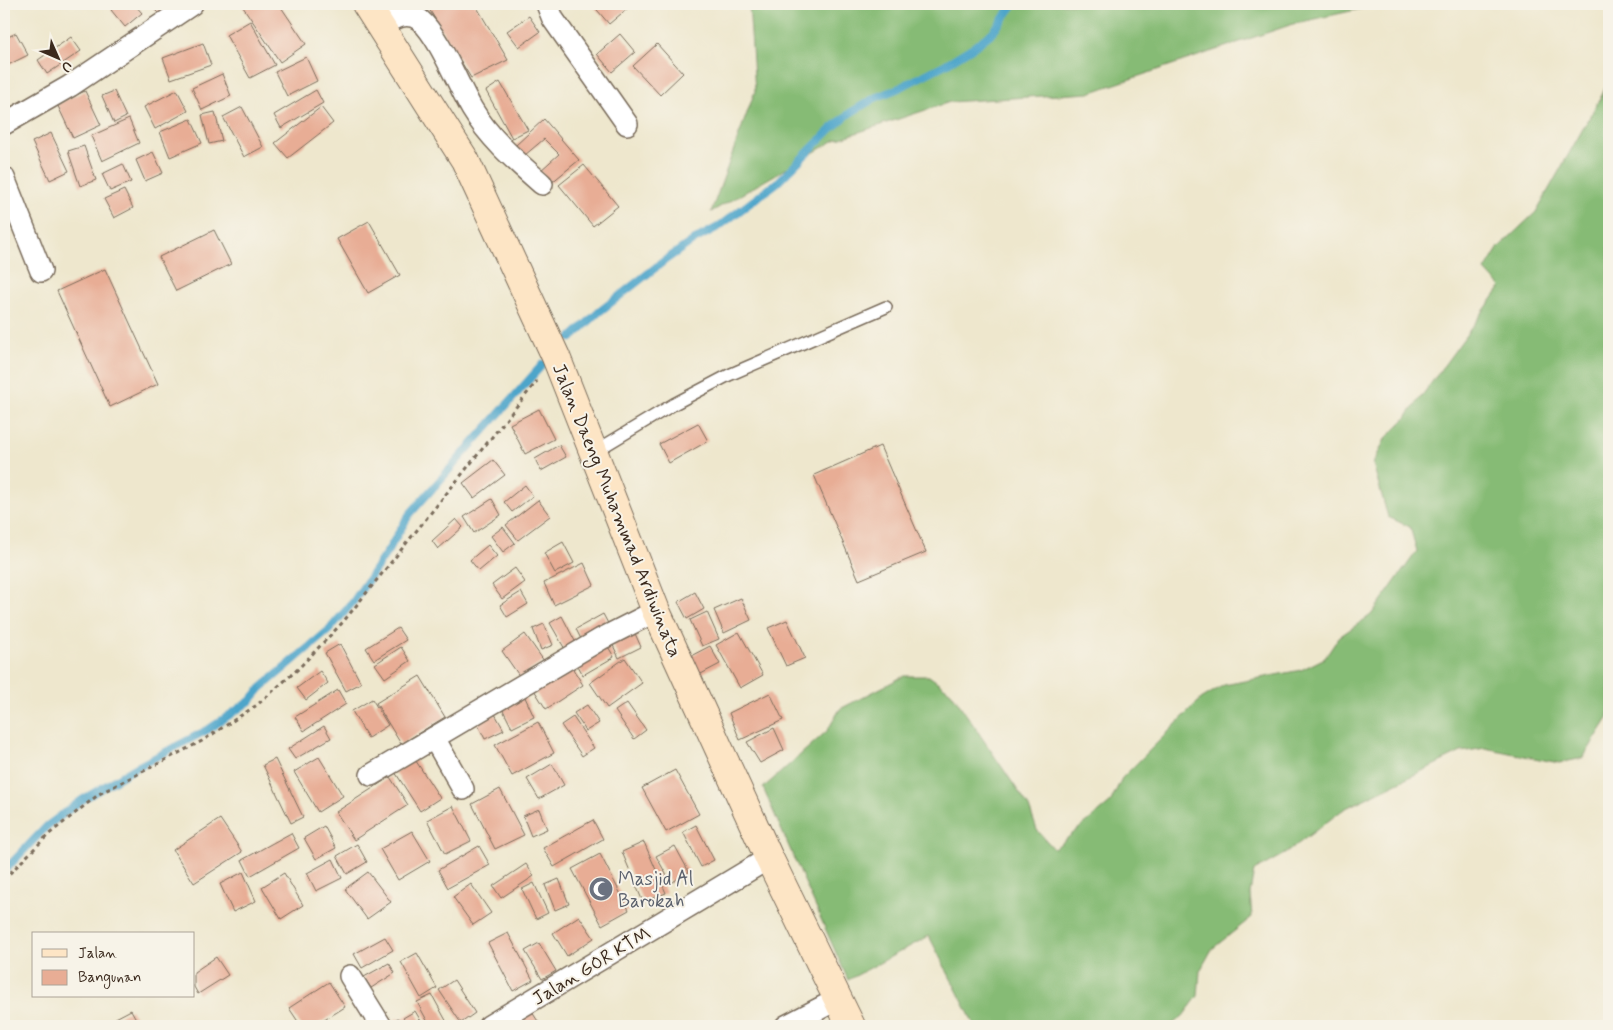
<svg xmlns="http://www.w3.org/2000/svg" width="1613" height="1030" font-family="Mynerve,sans-serif">
  <style>
    .forest { fill: #86bb75; stroke: #60724a }
    .lines { fill: none; stroke-linecap: round; stroke-linejoin: round }
    .stream { stroke: #4da5ca; stroke-width: 8 }
    .building { fill: #e8ad95 }
    .service-casing { stroke: #7a6c5b; stroke-width: 14 }
    .minor-casing { stroke: #7a6c5b; stroke-width: 24 }
    .secondary-casing { stroke: #7a6c5b; stroke-width: 30 }
    .path { stroke: #7a6c5b; stroke-width: 3; stroke-dasharray: 4 4; stroke-linecap: butt }
    .service { stroke: #fff; stroke-width: 11 }
    .minor { stroke: #fff; stroke-width: 21 }
    .secondary { stroke: #fde5c5; stroke-width: 28 }
    .labels { text-anchor: middle; stroke-width: 4; stroke-linejoin: round; paint-order: stroke }
    .street-label { font-size: 19px; fill: #3b2a1e; stroke: #f7f3e8 }
    .worship-label { font-size: 19px; fill: #5b616d; stroke: #f7f3e8; text-anchor: start }
  </style>
  <rect width="100%" height="100%" fill="#f7f3e8"/>
  <filter id="ink" filterUnits="userSpaceOnUse"><feTurbulence type="fractalNoise" baseFrequency=".02" numOctaves="2"/><feDisplacementMap in="SourceGraphic" scale="10" xChannelSelector="R" yChannelSelector="G"/><feConvolveMatrix kernelMatrix="1 2 1 2 8 2 1 2 1" color-interpolation-filters="sRGB"/></filter>
  <filter id="wash" filterUnits="userSpaceOnUse"><feTurbulence type="fractalNoise" baseFrequency=".0096" numOctaves="4" result="noise"/><feDisplacementMap in="SourceGraphic" scale="20" xChannelSelector="R" yChannelSelector="G"/><feGaussianBlur stdDeviation="1.12" result="paint"/><feColorMatrix in="noise" values="0 0 0 0 0 0 0 0 0 0 0 0 0 0 0 0 0 1.4 0 .05"/><feComposite in="paint" operator="in"/></filter>
  <g filter="url(#wash)">
    <rect width="100%" height="100%" fill="#eee7cd"/>
    <g class="forest">
      <polygon points="749,4 1382,4 1293,24 1089,93 950,102 835,140 711,212 755,91"/>
      <polygon points="1609,79 1609,717 1583,758 1559,763 1485,748 1461,752 1344,809 1286,853 1254,871 1250,893 1252,917 1212,949 1200,971 1198,996 1183,1016 1170,1026 975,1026 929,936 848,980 763,788 827,731 840,709 904,676 929,676 951,692 1029,807 1037,830 1054,849 1110,803 1122,778 1201,699 1224,685 1301,670 1325,658 1339,637 1371,615 1417,551 1410,527 1388,517 1373,464 1385,439 1405,419 1501,287 1485,270 1499,247 1536,212 1602,95"/>
    </g>
    <g class="lines">
      <g class="stream">
        <polyline points="571,338 599,312 664,261 694,240 718,227 778,182 831,129 850,113 875,98 899,88 946,64 975,46 993,32 1014,4"/>
        <polyline points="4,871 47,826 82,800 137,767 209,729 250,701 261,688 329,630 353,602 389,549 409,515 543,364"/>
      </g>
    </g>
    <g id="blocks">
      <g class="building">
        <polygon points="120,4 134,4 142,13 125,27 111,10"/>
        <polygon points="149,4 166,4 168,6 160,15"/>
        <polygon points="241,4 279,4 306,44 280,62"/>
        <polygon points="426,4 475,4 508,60 471,78"/>
        <polygon points="592,4 625,4 628,8 609,24"/>
        <polygon points="529,16 540,32 519,47 507,31"/>
        <polygon points="250,21 275,65 250,78 226,35"/>
        <polygon points="16,33 28,55 4,67 4,39"/>
        <polygon points="620,34 635,52 612,72 597,54"/>
        <polygon points="71,37 81,51 47,74 38,60"/>
        <polygon points="203,43 211,65 171,79 163,58"/>
        <polygon points="657,44 683,73 660,95 633,66"/>
        <polygon points="306,57 317,81 287,96 275,72"/>
        <polygon points="222,74 231,96 202,110 192,88"/>
        <polygon points="500,82 528,130 512,138 486,91"/>
        <polygon points="177,90 188,111 155,129 144,107"/>
        <polygon points="316,90 323,103 281,128 274,115"/>
        <polygon points="85,91 101,125 73,138 57,104"/>
        <polygon points="114,91 126,117 114,123 102,96"/>
        <polygon points="242,107 263,147 244,157 223,117"/>
        <polygon points="321,107 333,123 288,158 275,143"/>
        <polygon points="215,112 222,141 209,144 202,115"/>
        <polygon points="129,119 139,143 102,161 91,136"/>
        <polygon points="191,119 202,143 170,157 160,132"/>
        <polygon points="544,119 579,160 551,183 540,171 559,154 544,139 525,155 515,146"/>
        <polygon points="51,133 69,171 50,180 32,142"/>
        <polygon points="84,146 96,180 80,186 68,151"/>
        <polygon points="153,152 163,173 145,181 136,160"/>
        <polygon points="123,164 131,182 110,191 102,174"/>
        <polygon points="584,165 618,206 593,226 559,185"/>
        <polygon points="124,190 133,208 114,218 104,199"/>
        <polygon points="369,221 400,275 368,293 337,239"/>
        <polygon points="214,230 231,264 176,291 159,257"/>
        <polygon points="105,269 158,384 110,407 57,291"/>
        <polygon points="539,409 554,439 525,454 510,424"/>
        <polygon points="698,423 708,441 669,463 659,444"/>
        <polygon points="559,445 566,457 541,471 535,459"/>
        <polygon points="880,446 926,552 859,580 814,475"/>
        <polygon points="493,460 505,475 474,498 463,483"/>
        <polygon points="525,485 533,496 512,512 504,502"/>
        <polygon points="492,499 501,515 474,533 464,517"/>
        <polygon points="538,500 550,516 518,540 506,525"/>
        <polygon points="456,519 463,527 438,549 432,541"/>
        <polygon points="503,527 515,543 503,552 491,536"/>
        <polygon points="563,542 574,563 555,573 544,553"/>
        <polygon points="488,545 497,556 479,571 470,560"/>
        <polygon points="584,563 594,585 554,605 544,583"/>
        <polygon points="515,568 525,582 502,599 492,585"/>
        <polygon points="521,592 528,604 507,617 500,605"/>
        <polygon points="695,592 704,609 687,619 678,602"/>
        <polygon points="741,598 751,620 724,633 714,610"/>
        <polygon points="707,612 719,639 702,646 690,620"/>
        <polygon points="603,614 612,631 584,645 576,629"/>
        <polygon points="562,616 577,645 566,651 550,623"/>
        <polygon points="787,620 805,658 786,666 768,628"/>
        <polygon points="544,624 553,645 541,650 533,629"/>
        <polygon points="398,628 406,640 374,660 366,648"/>
        <polygon points="633,629 641,647 619,658 610,639"/>
        <polygon points="739,632 763,675 740,688 716,645"/>
        <polygon points="525,634 544,661 520,677 502,651"/>
        <polygon points="606,643 614,657 583,675 575,660"/>
        <polygon points="340,644 361,683 346,691 325,653"/>
        <polygon points="710,646 720,664 697,676 687,658"/>
        <polygon points="401,647 410,661 385,678 375,664"/>
        <polygon points="625,658 642,683 607,708 590,683"/>
        <polygon points="568,661 583,685 546,709 531,685"/>
        <polygon points="320,671 328,683 306,700 297,688"/>
        <polygon points="420,676 445,717 401,744 376,703"/>
        <polygon points="338,690 346,704 304,731 295,717"/>
        <polygon points="770,693 783,720 740,740 729,713"/>
        <polygon points="524,695 534,717 512,728 501,706"/>
        <polygon points="372,699 388,725 368,738 352,711"/>
        <polygon points="627,703 646,730 634,739 615,711"/>
        <polygon points="587,705 599,723 586,731 574,713"/>
        <polygon points="495,714 504,730 485,739 477,723"/>
        <polygon points="573,717 594,748 582,756 561,725"/>
        <polygon points="538,722 554,753 512,776 495,745"/>
        <polygon points="324,726 331,738 295,759 288,749"/>
        <polygon points="774,728 784,750 760,763 747,742"/>
        <polygon points="319,757 343,796 318,812 294,772"/>
        <polygon points="414,758 440,798 420,811 395,772"/>
        <polygon points="275,759 303,817 291,823 263,765"/>
        <polygon points="552,764 564,785 539,799 527,779"/>
        <polygon points="675,770 699,814 666,832 642,788"/>
        <polygon points="390,777 408,805 354,840 336,812"/>
        <polygon points="500,789 524,835 495,849 472,804"/>
        <polygon points="453,806 471,841 445,854 427,820"/>
        <polygon points="539,809 547,829 531,836 523,816"/>
        <polygon points="220,819 242,852 194,883 173,850"/>
        <polygon points="593,820 603,839 554,867 543,848"/>
        <polygon points="696,825 714,860 701,867 683,832"/>
        <polygon points="324,826 336,848 316,859 304,838"/>
        <polygon points="412,831 430,861 398,880 380,849"/>
        <polygon points="291,833 299,848 250,876 242,860"/>
        <polygon points="644,842 666,893 643,902 622,852"/>
        <polygon points="357,844 367,862 347,874 337,856"/>
        <polygon points="479,846 490,865 448,888 438,870"/>
        <polygon points="675,846 689,872 671,883 656,856"/>
        <polygon points="600,854 629,910 602,925 572,869"/>
        <polygon points="333,859 342,878 316,891 307,873"/>
        <polygon points="526,864 534,876 501,898 493,886"/>
        <polygon points="243,872 256,901 233,912 220,884"/>
        <polygon points="368,872 391,902 367,919 345,889"/>
        <polygon points="284,873 303,905 281,919 262,887"/>
        <polygon points="559,879 569,904 555,910 545,885"/>
        <polygon points="534,883 548,913 536,919 522,889"/>
        <polygon points="471,884 491,913 473,925 453,897"/>
        <polygon points="579,916 594,938 567,956 553,933"/>
        <polygon points="508,933 533,980 513,991 488,943"/>
        <polygon points="385,937 393,950 362,968 354,954"/>
        <polygon points="539,943 556,971 542,979 525,951"/>
        <polygon points="417,953 437,988 421,998 401,962"/>
        <polygon points="216,957 228,975 198,994 194,987 194,972"/>
        <polygon points="389,963 395,973 371,988 364,977"/>
        <polygon points="454,980 475,1013 461,1023 439,990"/>
        <polygon points="329,982 345,1007 315,1026 301,1026 289,1008"/>
        <polygon points="432,995 449,1026 430,1026 417,1002"/>
        <polygon points="131,1010 140,1026 110,1026 108,1022"/>
        <polygon points="415,1011 424,1026 408,1026 403,1018"/>
        <polygon points="532,1012 541,1026 519,1026 516,1022"/>
        <polygon points="398,1018 403,1026 384,1026"/>
      </g>
    </g>
  </g>
  <g filter="url(#ink)">
    <use href="#blocks" fill-opacity="0" stroke="#7a6c5b" stroke-width="1"/>
    <g class="lines">
      <defs>
        <polyline id="service" points="594,452 674,404 729,375 886,307"/>
        <g id="minor">
          <polyline points="547,4 553,19 627,124"/>
          <path d="M382,26C393,19 406,10 420,20C439,36 458,85 472,109C490,139 516,161 542,184"/>
          <polyline points="4,124 70,86 192,4"/>
          <polyline points="4,178 41,271"/>
          <polyline points="434,738 463,789"/>
          <polyline points="371,775 601,639 656,611"/>
          <polyline points="350,976 381,1026"/>
          <polyline points="489,1026 769,858"/>
          <polyline points="786,1026 838,999"/>
        </g>
        <polyline id="secondary" points="366,4 465,160 556,357 656,611 769,858 851,1026"/>
      </defs>
      <use href="#service" class="service-casing"/>
      <use href="#minor" class="minor-casing"/>
      <use href="#secondary" class="secondary-casing"/>
      <polyline class="path" points="4,879 48,835 99,794 202,741 257,705 298,669 343,622 537,381"/>
      <use href="#service" class="service"/>
      <use href="#minor" class="minor"/>
      <use href="#secondary" class="secondary"/>
    </g>
  </g>
  <defs>
    <symbol id="mosque-disc" viewBox="-11 -11 22 22"><circle r="9.5" fill="#6b7280" stroke="#f7f3e8"/><path d="M3.5-4.9A6 6 0 1 0 3.5 4.9A5 5 0 1 1 3.5-4.9Z" fill="#fff"/></symbol>
  </defs>
  <g fill-rule="evenodd">
    <use href="#mosque-disc" x="587" y="875" width="28" height="28"/>
  </g>
  <g class="labels">
    <g class="street-label">
      <text transform="translate(618 510) rotate(68)" y="7">Jalan Daeng Muhammad Ardiwinata</text>
      <text transform="translate(591 965) rotate(-31)" y="7">Jalan GOR KTM</text>
    </g>
    <g class="worship-label">
      <text x="618" y="885">Masjid Al<tspan x="618" dy="22">Barokah</tspan></text>
    </g>
  </g>
  <rect width="1613" height="1030" fill="none" stroke="#f7f3e8" stroke-width="20"/>
  <rect x="32" y="932" width="162" height="65" fill="#f7f3e8" stroke="#aca397"/>
  <rect x="42" y="949" width="25" height="8" fill="#fde5c5" stroke="#aca397"/>
  <text x="78" y="958" font-size="15" fill="#3b2a1e">Jalan</text>
  <rect x="42" y="970" width="25" height="15" fill="#e8ad95" stroke="#aca397"/>
  <text x="78" y="982" font-size="15" fill="#3b2a1e">Bangunan</text>
  <g transform="translate(58 58) rotate(135)" stroke="#f7f3e8" stroke-width="4" paint-order="stroke">
  <path d="M0-4L9 19L0 12L-9 19Z" fill="#3b2a1e"/>
  <text y="-8" font-size="14" font-weight="bold" text-anchor="middle" fill="#3b2a1e">U</text>
  </g>
</svg>
